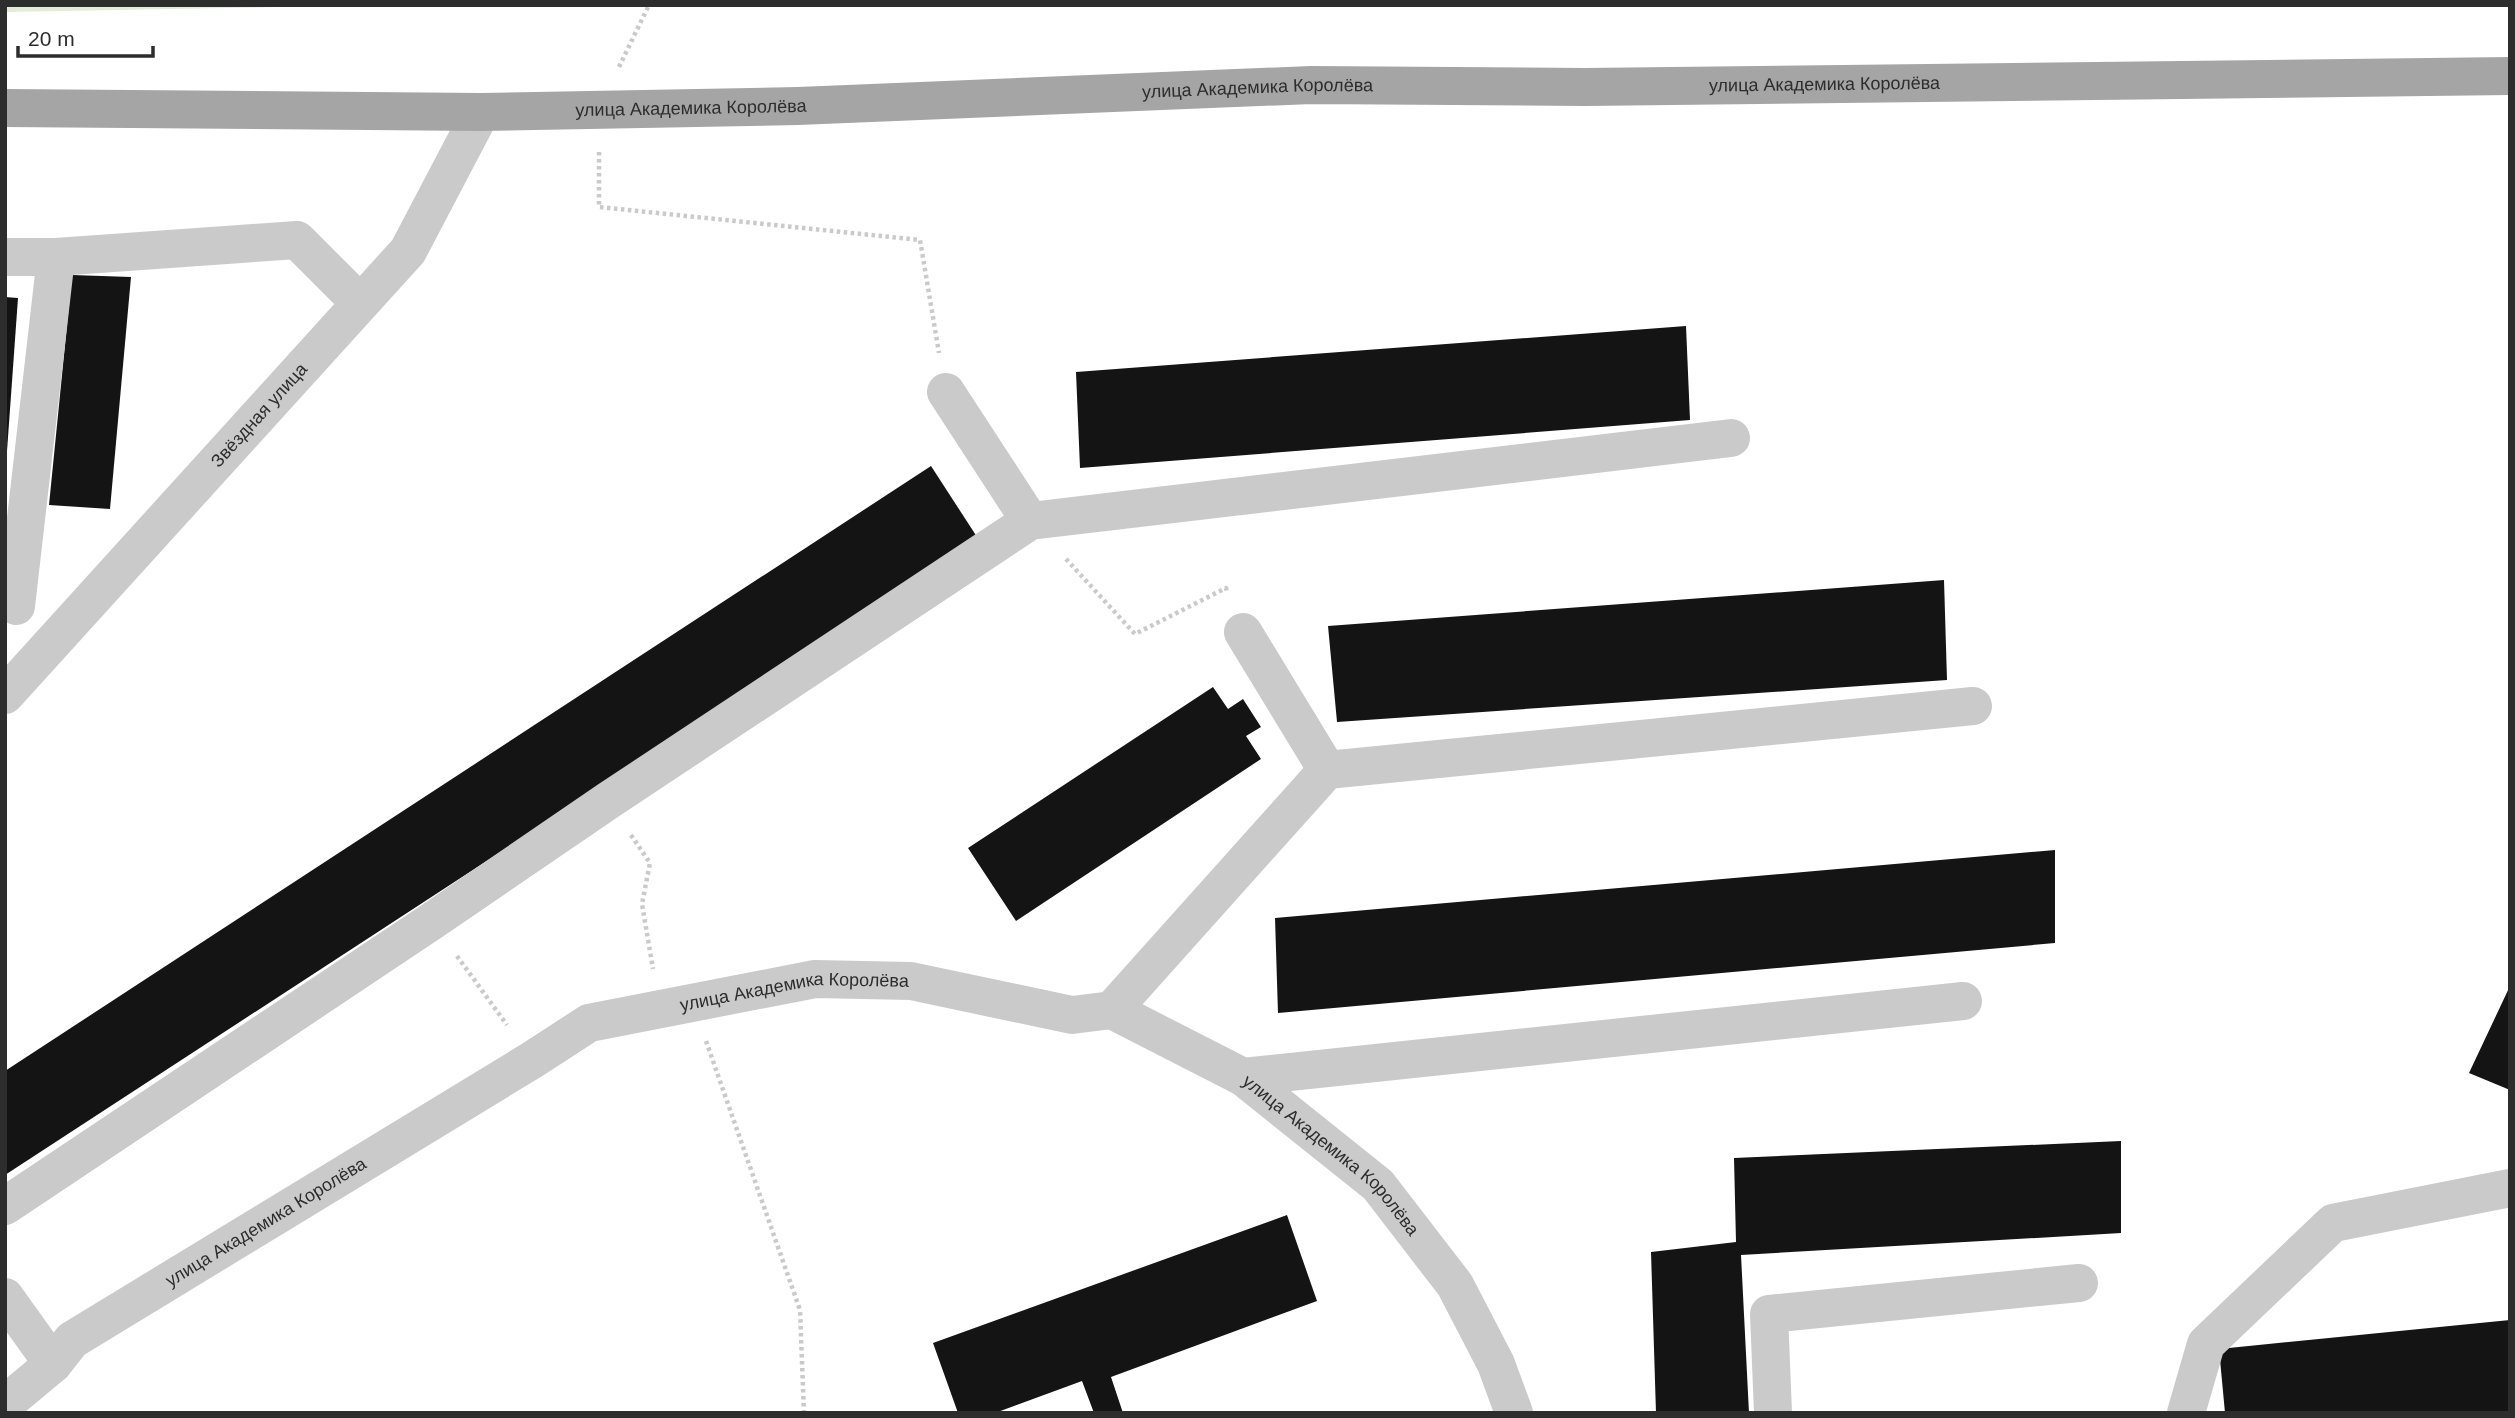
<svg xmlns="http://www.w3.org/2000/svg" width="2515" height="1418" font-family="Helvetica,sans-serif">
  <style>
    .green { fill: #e3ebd9 }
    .building { fill: #141414 }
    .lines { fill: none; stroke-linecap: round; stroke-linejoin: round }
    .path { stroke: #cacaca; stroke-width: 4.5; stroke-dasharray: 3.5 3.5; stroke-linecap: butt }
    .minor { stroke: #cacaca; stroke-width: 38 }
    .major { stroke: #a5a5a5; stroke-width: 38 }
    .labels { text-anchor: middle; stroke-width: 7; stroke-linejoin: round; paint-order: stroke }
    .street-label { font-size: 18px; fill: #2d2d2d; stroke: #fff }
  </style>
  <rect width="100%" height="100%" fill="#fff"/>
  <polygon class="green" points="5,5 392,5 5,12"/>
  <g class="building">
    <polygon points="72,275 131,277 110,509 49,505"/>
    <polygon points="5,297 18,298 7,451 5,451"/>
    <polygon points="1686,326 1690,420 1080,468 1076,372"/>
    <polygon points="931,466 979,540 5,1175 5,1071"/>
    <polygon points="1944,580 1947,680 1337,722 1328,626"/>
    <polygon points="1213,687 1228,709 1243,699 1261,727 1246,736 1261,759 1016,921 968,848"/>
    <polygon points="2055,850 2055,943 1278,1013 1275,918"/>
    <polygon points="2510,986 2510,1090 2469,1073"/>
    <polygon points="2121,1141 2121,1233 1741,1255 1749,1413 1656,1413 1651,1252 1736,1242 1734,1158"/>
    <polygon points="1287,1215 1317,1301 1111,1377 1123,1413 1094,1413 1082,1381 995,1413 958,1413 933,1343"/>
    <polygon points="2510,1320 2510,1413 2225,1413 2219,1349"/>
  </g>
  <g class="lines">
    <g class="path">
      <polyline points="619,67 649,5"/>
      <polyline points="599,152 599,207 920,240 939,353"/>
      <polyline points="1066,559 1135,634 1226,588 1227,592"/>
      <polyline points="631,835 650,863 642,904 653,969"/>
      <polyline points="457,956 507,1025"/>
      <polyline points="706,1041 800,1310 804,1413"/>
    </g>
    <g class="minor">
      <polyline points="5,257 56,257 297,240 360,303"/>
      <polyline points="946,392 1030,521"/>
      <polyline points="16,606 56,257"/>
      <polyline points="1243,632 1327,770"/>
      <path id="s1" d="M5,695L408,251L481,112"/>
      <polyline points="1112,1010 1327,770 1973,706"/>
      <polyline points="1243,1077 1963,1001"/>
      <polyline points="5,1206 432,921 609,800 1030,521 1731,438"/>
      <polyline points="5,1297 53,1364"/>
      <path id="s2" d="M5,1404L53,1364L72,1340L532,1060L589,1023L815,979L911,981L1072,1015L1112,1010L1243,1077L1378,1185L1455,1285L1496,1364L1514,1413"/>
      <polyline points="1773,1413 1769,1314 2079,1283"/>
      <polyline points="2186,1413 2206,1344 2333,1223 2510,1188"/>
    </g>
    <path class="major" id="s3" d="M5,108L481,112L798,106L1311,85L1585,87L2510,76"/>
  </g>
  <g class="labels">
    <g class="street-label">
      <text dy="6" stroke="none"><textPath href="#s3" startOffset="1820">улица Академика Королёва</textPath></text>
      <text dy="6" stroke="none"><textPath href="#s3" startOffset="1253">улица Академика Королёва</textPath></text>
      <text dy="6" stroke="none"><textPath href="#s3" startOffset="686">улица Академика Королёва</textPath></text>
      <text dy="6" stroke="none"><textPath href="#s1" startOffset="378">Звёздная улица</textPath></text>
      <text dy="6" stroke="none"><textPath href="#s2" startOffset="908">улица Академика Королёва</textPath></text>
      <text dy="6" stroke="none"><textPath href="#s2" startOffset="1496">улица Академика Королёва</textPath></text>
      <text dy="6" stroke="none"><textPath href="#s2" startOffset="320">улица Академика Королёва</textPath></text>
    </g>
  </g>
  <rect width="2515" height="1418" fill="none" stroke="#2d2d2d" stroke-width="14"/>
  <path d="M18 46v10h135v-10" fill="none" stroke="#2d2d2d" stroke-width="3.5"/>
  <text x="28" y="46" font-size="21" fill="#2d2d2d" stroke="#ffffff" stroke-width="5" paint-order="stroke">20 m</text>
</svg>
